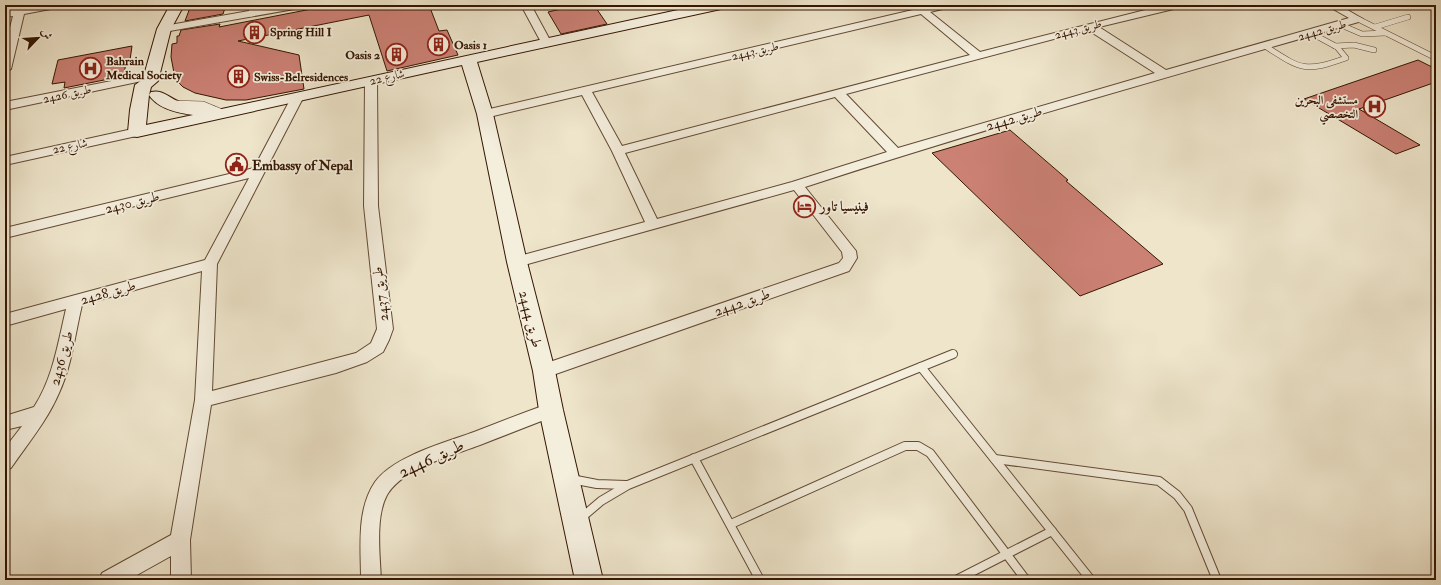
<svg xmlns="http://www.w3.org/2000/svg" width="1441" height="585" font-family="'IM FELL Double Pica',Amiri,serif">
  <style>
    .building { fill: #cc8175; stroke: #351601 }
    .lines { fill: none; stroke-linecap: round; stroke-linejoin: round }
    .lane-far1-casing { stroke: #634a34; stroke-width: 6 }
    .lane-casing { stroke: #634a34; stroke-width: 10 }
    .street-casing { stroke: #634a34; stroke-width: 2 }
    .secondary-casing { stroke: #351601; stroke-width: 2 }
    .lane-far1 { stroke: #f4eedd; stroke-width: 5 }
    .lane { stroke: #f4eedd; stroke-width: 8 }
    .street { fill: #f4eedd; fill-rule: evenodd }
    .secondary { fill: #f4eedd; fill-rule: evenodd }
    .labels { text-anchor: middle; stroke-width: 3.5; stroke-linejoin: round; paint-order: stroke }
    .far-street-label { font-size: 12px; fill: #351601; stroke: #f4eedd }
    .far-poi-label { font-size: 12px; font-weight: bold; fill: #351601; stroke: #f4eedd; text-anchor: start }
    .street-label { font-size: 14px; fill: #351601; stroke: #f4eedd }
    .poi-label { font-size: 14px; font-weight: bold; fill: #351601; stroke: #f4eedd; text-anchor: start }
    .near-street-label { font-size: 17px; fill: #351601; stroke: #f4eedd }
  </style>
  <rect width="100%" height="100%" fill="#eee5cb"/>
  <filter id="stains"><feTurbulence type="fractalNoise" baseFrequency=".005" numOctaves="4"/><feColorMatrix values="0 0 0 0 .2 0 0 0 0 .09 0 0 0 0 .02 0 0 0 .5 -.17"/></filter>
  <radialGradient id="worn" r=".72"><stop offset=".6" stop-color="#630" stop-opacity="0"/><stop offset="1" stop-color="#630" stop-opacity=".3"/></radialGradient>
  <g class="building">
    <polygon points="191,5 226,5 223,14 185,21"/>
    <polygon points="332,5 429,5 439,31 447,30 458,55 387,71 369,15 238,41 299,55 304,89 246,100 226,100 195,93 183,87 177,81 174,73 171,57 172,44 177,43 177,36 179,36 181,30 220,24 219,27"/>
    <polygon points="579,5 594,5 607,24 561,34 548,12"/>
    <polygon points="132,46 130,60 126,61 124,76 64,88 65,82 52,84 58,60"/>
    <polygon points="1418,60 1436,69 1436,82 1359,109 1420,145 1396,154 1304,99"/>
    <polygon points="1010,130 1068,180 1066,181 1163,264 1080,296 932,153"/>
  </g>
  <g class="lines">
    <defs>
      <g id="lane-far1">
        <polyline points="251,14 252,5"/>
        <polyline points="1358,19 1436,58"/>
        <polyline points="1341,25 1362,34 1385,33"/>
        <polyline points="1375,27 1408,17"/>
        <path d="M1265,46C1301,69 1304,73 1346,58L1337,47L1311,33"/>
        <polyline points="1335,46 1354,45 1374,50"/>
        <polyline points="172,103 203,104 220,111"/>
      </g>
      <g id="lane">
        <polyline points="921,367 1091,580"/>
        <polyline points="694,458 760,580"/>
        <polyline points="995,459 1159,481 1177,495 1188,509 1217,580"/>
        <polyline points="571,479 597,484 626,485"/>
        <polyline points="581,518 601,501 628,485 953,354"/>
        <polyline points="731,524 905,446 918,446 930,453 1026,580"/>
        <polyline points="956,580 1052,531"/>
      </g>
      <g id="street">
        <polygon points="39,5 61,5 56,8 24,14 11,69 5,72 5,47 13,16 5,17 5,11"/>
        <polygon points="283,5 305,5 300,8 164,32 159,29 164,26"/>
        <polygon points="521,5 531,5 551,42 550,44 542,44"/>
        <path d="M934,5H952L951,7L930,12L980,52L1165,5H1183L1182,7L1099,27L1166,70L1349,18L1326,5H1339L1363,19L1362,21C1176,75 989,127 805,187L856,251L857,258L849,271L550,376L544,378L538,376L536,371L538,366L839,263L843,258L842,252L794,190L517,267L512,266L510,262L512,258L645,222L612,151L582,95L485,118L481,117L479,114L481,111ZM921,14L970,55L622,146L592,92ZM1088,30L1155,73L898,148L846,94ZM835,97L887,152L792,182L657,219L625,153Z"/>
        <polygon points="152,73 158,76 156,78 5,110 5,102"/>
        <path d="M371,78L375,79L377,81L378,206L393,329L389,340L383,352L367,362L336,373L211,405L190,540L191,580H171V556L128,580H99L102,573L171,535L195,400L202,271L82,305C75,334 72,365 59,393C47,421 28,443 11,468L5,470V448L22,426L5,430V416L34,407C53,378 58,343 66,309L5,326V314L205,260L249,178L5,238V228L254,168L291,98L293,96H301L303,98L217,264L212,391L356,353L371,343L377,329L364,206L365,81L367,79Z"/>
        <polygon points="137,128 141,129 143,132 141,135 5,165 5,157"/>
        <path d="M551,403L557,405L560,410L557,415C531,425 506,435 480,445C451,456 403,468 387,495C375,517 380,556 381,580H361C361,548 356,510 375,482C394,456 444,443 474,432C500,422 525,412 551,403Z"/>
      </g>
      <path id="secondary" d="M170,5H184L171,29L158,81L151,87L149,95L151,92C163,89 169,98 180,102C191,106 203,105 215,107L217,110L701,5H728L726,8L721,9L477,62L493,114L527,262L555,371L563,410L603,580H575L539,410L533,371L507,262L477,114L462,65L137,137L131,136L128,132L130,110L135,85L143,79L157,29ZM149,95C158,109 178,113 193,115L146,125Z"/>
    </defs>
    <use href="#lane-far1" class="lane-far1-casing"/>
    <use href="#lane" class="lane-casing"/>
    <use href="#street" class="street-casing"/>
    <use href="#secondary" class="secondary-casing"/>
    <use href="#lane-far1" class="lane-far1"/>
    <use href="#lane" class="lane"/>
    <use href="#street" class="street"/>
    <use href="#secondary" class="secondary"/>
  </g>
  <defs>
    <symbol id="building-ring" viewBox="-11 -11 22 22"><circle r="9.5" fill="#f4eedd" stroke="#8f2418" stroke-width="1.5"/><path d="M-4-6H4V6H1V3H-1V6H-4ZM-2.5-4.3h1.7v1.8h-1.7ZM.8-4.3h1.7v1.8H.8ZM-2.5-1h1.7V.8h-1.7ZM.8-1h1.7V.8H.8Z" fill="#8f2418"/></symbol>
    <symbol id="hospital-ring" viewBox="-11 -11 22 22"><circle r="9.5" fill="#f4eedd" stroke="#8f2418" stroke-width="1.5"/><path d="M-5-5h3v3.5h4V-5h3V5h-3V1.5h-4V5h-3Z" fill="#8f2418"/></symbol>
    <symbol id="civic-ring" viewBox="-11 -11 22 22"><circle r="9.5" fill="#f4eedd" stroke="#8f2418" stroke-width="1.5"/><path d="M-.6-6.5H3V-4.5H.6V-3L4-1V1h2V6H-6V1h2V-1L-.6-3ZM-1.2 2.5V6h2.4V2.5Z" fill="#8f2418"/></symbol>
    <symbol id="hotel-ring" viewBox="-11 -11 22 22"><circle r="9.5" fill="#f4eedd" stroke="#8f2418" stroke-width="1.5"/><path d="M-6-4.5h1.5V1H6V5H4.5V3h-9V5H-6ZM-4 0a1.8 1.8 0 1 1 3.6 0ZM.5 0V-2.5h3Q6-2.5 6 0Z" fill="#8f2418"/></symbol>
  </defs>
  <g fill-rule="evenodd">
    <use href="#building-ring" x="242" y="20" width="25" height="25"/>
    <use href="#building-ring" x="426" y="32" width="25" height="25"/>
    <use href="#building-ring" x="384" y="42" width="25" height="25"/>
    <use href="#hospital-ring" x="78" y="56" width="25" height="25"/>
    <use href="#building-ring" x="226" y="64" width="25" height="25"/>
    <use href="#hospital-ring" x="1362" y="94" width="25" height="25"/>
    <use href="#civic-ring" x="224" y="152" width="25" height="25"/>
    <use href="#hotel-ring" x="792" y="194" width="25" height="25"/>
  </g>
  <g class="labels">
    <g class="far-street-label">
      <text transform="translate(1078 29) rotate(-15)" y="4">طريق 2443</text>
      <text transform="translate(1322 30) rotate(-16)" y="4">طريق 2442</text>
      <text transform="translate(755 51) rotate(-13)" y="4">طريق 2443</text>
      <text transform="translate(387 77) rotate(-13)" y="4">شارع 22</text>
      <text transform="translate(67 94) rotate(-12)" y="4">طريق 2426</text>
      <text transform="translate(70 146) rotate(-12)" y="4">شارع 22</text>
    </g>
    <g class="far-poi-label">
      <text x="270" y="36">Spring Hill I</text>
      <text x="454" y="49">Oasis 1</text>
      <text x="380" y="59" text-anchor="end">Oasis 2</text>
      <text x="106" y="65">Bahrain<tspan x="106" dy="14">Medical Society</tspan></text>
      <text x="254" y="81">Swiss-Belresidences</text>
      <text x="1358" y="104" text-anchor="end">مستشفى البحرين<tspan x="1358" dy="14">التخصصي</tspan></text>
    </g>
    <g class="street-label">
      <text transform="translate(1014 118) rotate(-16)" y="5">طريق 2442</text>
      <text transform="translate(132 202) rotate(-14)" y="5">طريق 2430</text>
      <text transform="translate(108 292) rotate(-16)" y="5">طريق 2428</text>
      <text transform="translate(380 294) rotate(-97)" y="5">طريق 2437</text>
      <text transform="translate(742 302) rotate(-19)" y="5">طريق 2442</text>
      <text transform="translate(531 319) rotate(76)" y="5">طريق 2444</text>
      <text transform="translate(61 358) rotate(-75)" y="5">طريق 2436</text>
    </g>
    <g class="poi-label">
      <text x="252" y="170">Embassy of Nepal</text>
      <text x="820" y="211">فينيسيا تاور</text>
    </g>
    <g class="near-street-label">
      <text transform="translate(431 458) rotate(-25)" y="6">طريق 2446</text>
    </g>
  </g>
  <rect width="1441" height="585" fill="none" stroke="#eee5cb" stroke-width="20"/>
  <rect x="6" y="6" width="1429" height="573" fill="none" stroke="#351601" stroke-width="2"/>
  <rect x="10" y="10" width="1421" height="565" fill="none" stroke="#351601"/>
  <g transform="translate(38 38) rotate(65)" stroke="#f4eedd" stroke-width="3" paint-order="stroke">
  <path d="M0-3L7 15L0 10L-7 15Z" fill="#351601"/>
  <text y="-6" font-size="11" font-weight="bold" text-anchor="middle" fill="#351601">ش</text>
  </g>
  <rect width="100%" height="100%" filter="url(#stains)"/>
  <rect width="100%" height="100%" fill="url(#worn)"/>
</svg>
